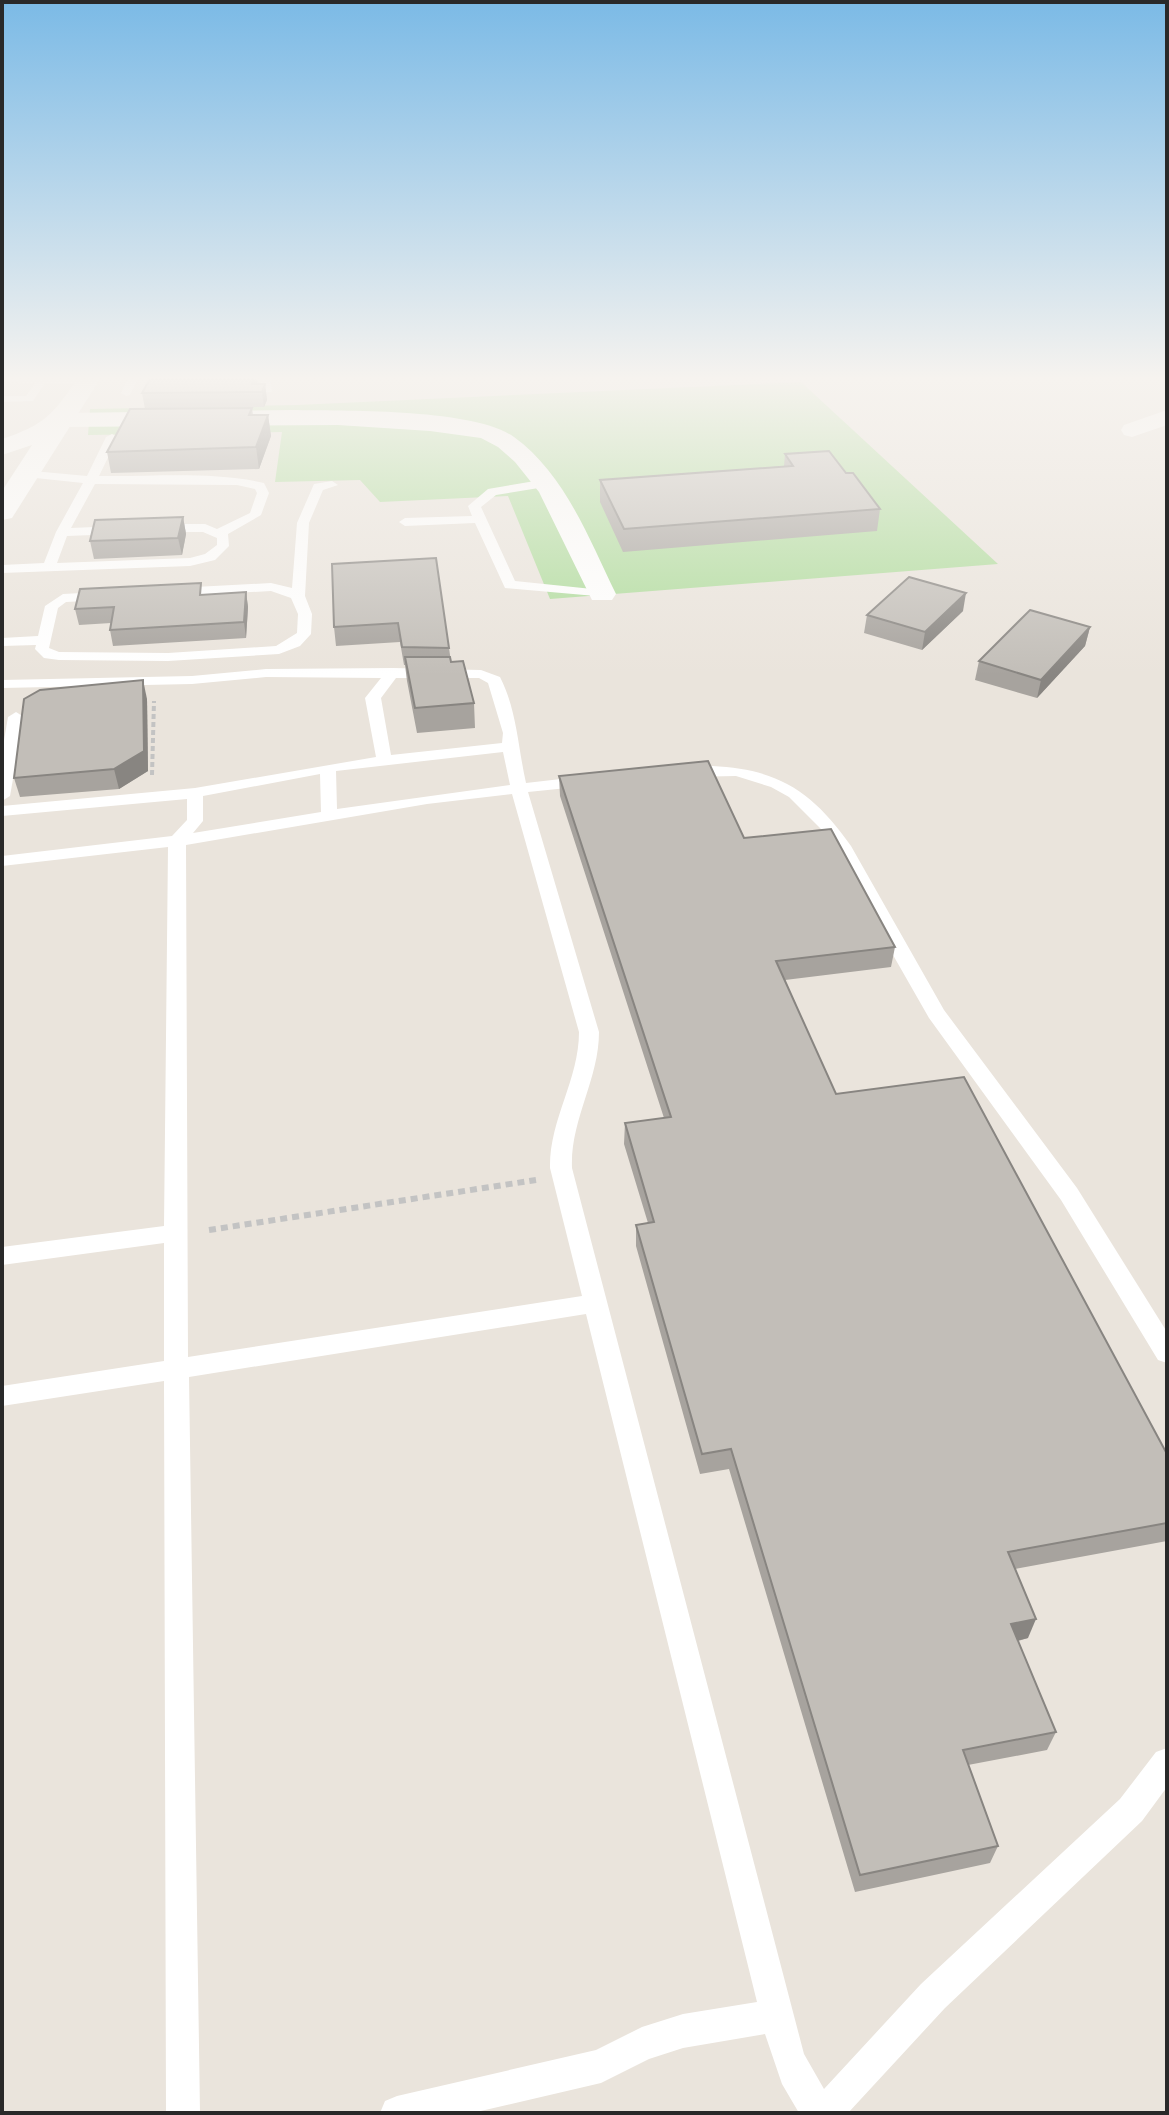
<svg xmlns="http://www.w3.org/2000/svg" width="1169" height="2115" font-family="'PT Sans',sans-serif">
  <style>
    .green { fill: #afdc9c }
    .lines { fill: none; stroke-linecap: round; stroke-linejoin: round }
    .path-far1 { stroke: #c3c3c3; stroke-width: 4; stroke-dasharray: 5 3; stroke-linecap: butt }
    .path { stroke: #c3c3c3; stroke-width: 6; stroke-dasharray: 7 5; stroke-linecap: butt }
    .service { fill: #fff; fill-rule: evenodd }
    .minor { fill: #fff; fill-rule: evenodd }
    .secondary { fill: #fff; fill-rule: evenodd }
    .wall { fill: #a7a39e }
    .shaded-wall { fill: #888581 }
    .building { fill: #c2beb8; stroke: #888581; stroke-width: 2 }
  </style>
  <rect width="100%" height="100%" fill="#eae4dc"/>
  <polygon class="green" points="801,382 998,564 550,599 508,496 380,502 360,480 275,482 282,432 88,435 90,409 297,405"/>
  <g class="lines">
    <polyline class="path-far1" points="152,775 154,701"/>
    <polyline class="path" points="209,1230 536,1180"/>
    <g class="service">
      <polygon points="2,379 90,379 92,381 87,384 45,383 33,401 2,402 2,396 26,396 35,383 2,382"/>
      <polygon points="128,379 138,379 130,395 126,396 121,393"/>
      <polygon points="260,379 270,379 272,392 264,392"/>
      <path d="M112,434L118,437L99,476C153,477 211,471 264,483L269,493L261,515L228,534L229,546L215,560L190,566L2,573V565L44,563L56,532L83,483L26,477L20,473L22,470L87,476L106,437ZM95,484L237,485L255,489L257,493L250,513L217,529L205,524H158L152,528L158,532H203L217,538V545L205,554L190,558L57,563L67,536L118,534L124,530L118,526L71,528Z"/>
      <polygon points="547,479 553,483 551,486 496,495 481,507 515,581 602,590 607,591 607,597 505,588 475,523 405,526 399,522 405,518 472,516 468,506 488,489"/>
      <path d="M332,481L338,485L323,490L309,523L305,596L312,614L311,634L300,646L279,654L168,661L59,660L44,658L35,649L36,645L2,646V638L38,636L45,606L63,594L271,583L292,588L297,523L314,484ZM271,591L291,598L298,614L297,633L276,646L168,653L59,652L49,648L58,608L66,602Z"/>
      <path d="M393,668L481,670L500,677C517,710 518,748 526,783L587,776L595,781L587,786L528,792L599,1032C599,1080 570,1120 572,1168L804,2054L824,2089L921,1984L1120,1799L1156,1752L1167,1748V1787L1142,1821L945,2008L848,2113H799L782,2084L765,2034L683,2048L649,2059L601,2083L472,2113H380L385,2101L397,2096L596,2050L642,2027L683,2014L757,2002L586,1314L189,1377L200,2113H166L164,1381L2,1406V1386L164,1361V1243L2,1265V1247L164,1226L168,847L2,866V856L172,836L187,820V799L2,816V806L195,788L376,757L365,698L381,678L266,677L192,684L2,688V680L192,676L266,669ZM396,678H479L488,683L503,733L502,743L391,755L381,698ZM503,752L510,785L337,809L336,771ZM320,774L321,812L193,833L203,821V796ZM512,794L579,1032C579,1080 549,1120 550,1168L582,1296L188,1357L186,845L427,804Z"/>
      <polygon points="16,712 24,717 10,796 2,801 2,752 8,717"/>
      <path d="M712,766C779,769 813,792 851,846L944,1010L1077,1188L1167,1332V1363L1158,1360L1061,1200L929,1018L821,829L789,797L771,787L736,776L686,777L678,772L686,767Z"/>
    </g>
    <g class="minor">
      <path d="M292,410C343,411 474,408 514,437C565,474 589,539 616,594L612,600H592L539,492L515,462L498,447L481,438L430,431L338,425L61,427L50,420L61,413Z"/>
      <polygon points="1167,410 1167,425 1132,437 1124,435 1121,430 1124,425"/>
    </g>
    <path class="secondary" d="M77,379H100L12,518L2,520V491L32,445L2,455V439C44,425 53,415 77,379Z"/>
  </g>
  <g class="wall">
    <polygon points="150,379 257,379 258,384 265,384 267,400 264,407 181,408 252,408 253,415 268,415 271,436 259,469 111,473 107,452 145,409 142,393"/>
    <polygon points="785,454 846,473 880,509 877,531 623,552 600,502 600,480 784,466"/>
    <polygon points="183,517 186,534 182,555 94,559 90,541"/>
    <polygon points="332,564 449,648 451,662 474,703 475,728 417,733 407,681 405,665 404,665 400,642 336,646 334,627"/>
    <polygon points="246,592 248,607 246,638 113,646 110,630 111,623 79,625 75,609 203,595"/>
    <polygon points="963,611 922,650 864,633 867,615"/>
    <polygon points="1090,627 1085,646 1037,698 975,680 979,661"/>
    <polygon points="147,699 148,771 119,789 20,797 14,778"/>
    <polygon points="559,776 744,838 895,947 891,967 785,980 836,1094 1167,1454 1167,1541 1015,1569 1028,1638 1018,1641 1056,1732 1047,1750 968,1765 998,1846 990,1863 855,1892 729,1469 700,1474 636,1246 636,1225 648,1223 624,1144 625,1123 664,1118 560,796"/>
  </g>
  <g class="shaded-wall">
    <polygon points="265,384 267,400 264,407 262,392"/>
    <polygon points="268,415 271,436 259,469 256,447"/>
    <polygon points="183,517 186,534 182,555 178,538"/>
    <polygon points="246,592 248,607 246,638 244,622"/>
    <polygon points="966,593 963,611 922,650 925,632"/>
    <polygon points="1090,627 1085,646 1037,698 1041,680"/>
    <polygon points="143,680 147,699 148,771 119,789 114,769"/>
    <polygon points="1036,1619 1028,1638 1004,1644 1011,1624"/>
  </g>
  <g class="building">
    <polygon points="150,379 255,379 252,384 265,384 262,392 142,393"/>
    <polygon points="252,408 249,415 268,415 256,447 107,452 130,409"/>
    <polygon points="829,451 846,473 853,473 880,509 624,529 600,480 793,466 785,454"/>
    <polygon points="183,517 178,538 90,541 95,520"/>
    <polygon points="436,558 449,648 402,647 398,623 334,627 332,564"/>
    <polygon points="909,577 966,593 925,632 867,615"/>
    <polygon points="201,583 200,595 246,592 244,622 110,630 114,607 75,609 80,589"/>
    <polygon points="1030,610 1090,627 1041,680 979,661"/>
    <polygon points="405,657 450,657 451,662 463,661 474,703 415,708"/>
    <polygon points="143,680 144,751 114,769 14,778 24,699 40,690"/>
    <polygon points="708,761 744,838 831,829 895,947 776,961 836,1094 964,1077 1167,1454 1167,1523 1008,1552 1036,1619 1011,1624 1056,1732 963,1750 998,1846 860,1875 731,1449 702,1454 636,1225 654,1222 625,1123 671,1117 559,776"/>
  </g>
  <linearGradient id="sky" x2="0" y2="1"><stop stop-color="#7bbae6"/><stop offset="0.56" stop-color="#f6f3ef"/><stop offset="1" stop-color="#f6f3ef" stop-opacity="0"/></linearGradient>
  <rect width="1169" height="675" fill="url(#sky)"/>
  <rect width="1169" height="2115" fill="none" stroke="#292929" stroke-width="8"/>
</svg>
